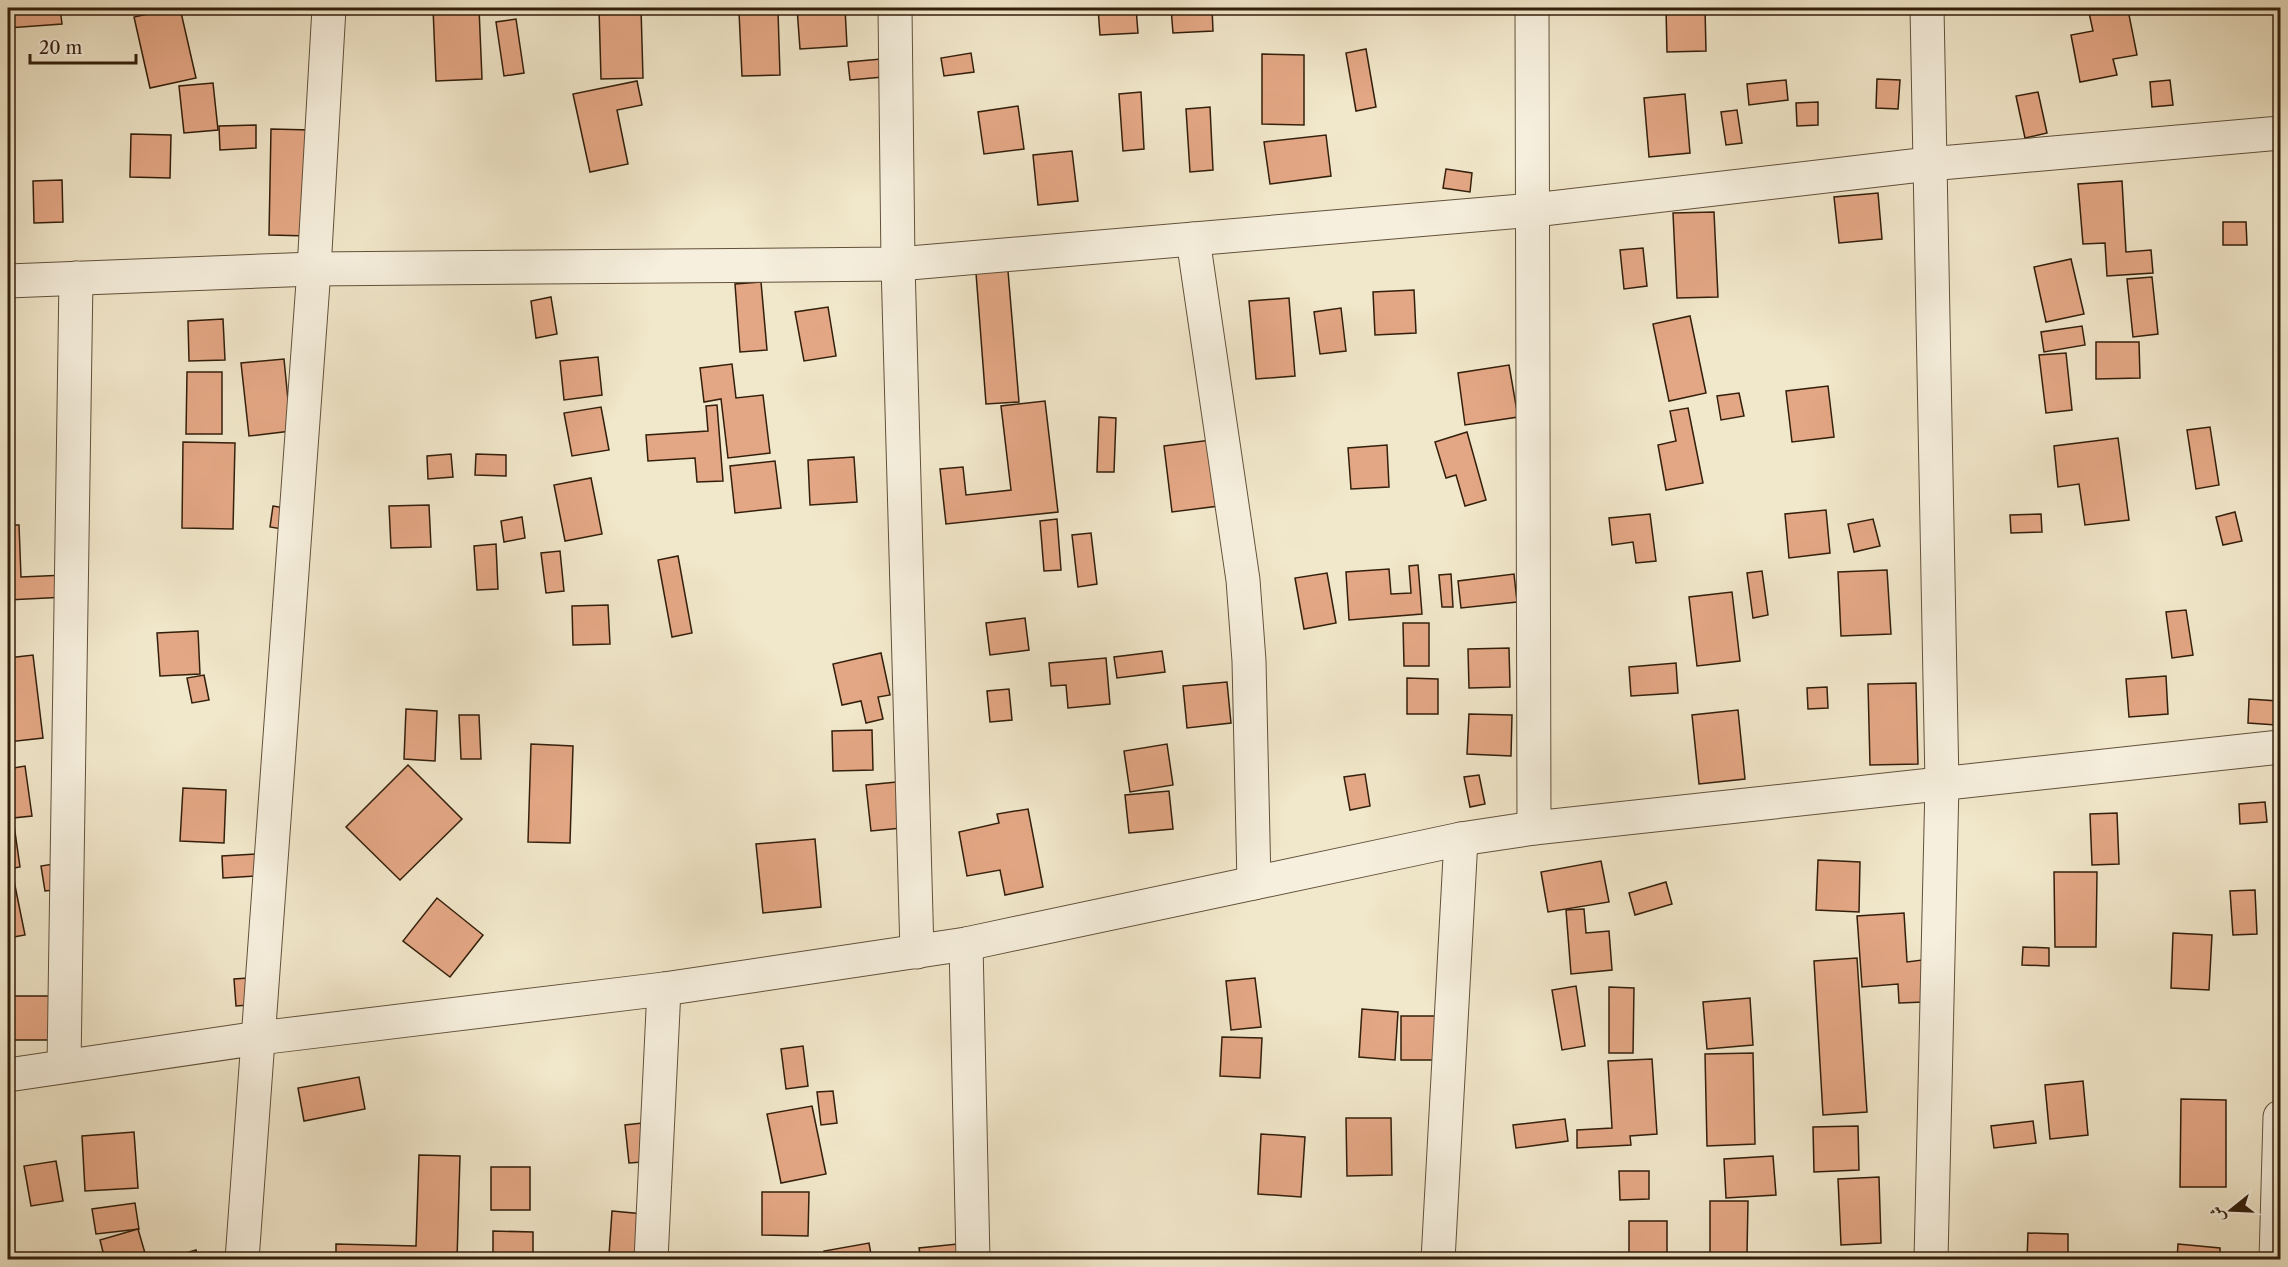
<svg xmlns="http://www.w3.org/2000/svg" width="2288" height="1267" font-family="'Libre Caslon Text',Amiri,serif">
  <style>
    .building { fill: #e4a785; stroke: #331f0b; stroke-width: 1.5 }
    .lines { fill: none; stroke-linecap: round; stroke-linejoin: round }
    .minor-casing { stroke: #62513b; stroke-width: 35 }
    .minor { stroke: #f6efdd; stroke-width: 33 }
  </style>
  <rect width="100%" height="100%" fill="#f1e7ca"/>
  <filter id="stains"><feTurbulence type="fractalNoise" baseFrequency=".00333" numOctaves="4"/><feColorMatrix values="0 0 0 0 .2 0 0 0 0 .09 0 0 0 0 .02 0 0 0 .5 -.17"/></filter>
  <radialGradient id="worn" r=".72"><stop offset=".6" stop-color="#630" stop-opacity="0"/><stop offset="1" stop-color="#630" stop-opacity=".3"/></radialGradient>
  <g class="building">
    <polygon points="8,8 60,8 62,24 8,28"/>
    <polygon points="175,8 180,8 196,78 150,88 134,17"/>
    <polygon points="228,8 259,8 228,13"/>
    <polygon points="433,8 479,8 482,79 436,81"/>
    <polygon points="599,8 641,8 643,78 601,79"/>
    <polygon points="797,8 845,8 847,46 800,49"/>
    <polygon points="1098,8 1136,8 1138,33 1100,35"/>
    <polygon points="1171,8 1212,8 1213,31 1173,33"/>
    <polygon points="1666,8 1705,8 1706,51 1667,52"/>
    <polygon points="2088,8 2143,8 2128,10 2137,55 2113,59 2117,75 2080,82 2071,35 2093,31"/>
    <polygon points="778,11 780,75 742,76 739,12"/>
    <polygon points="516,19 524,73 504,76 496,22"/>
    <polygon points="1366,49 1376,107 1356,111 1346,53"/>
    <polygon points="971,53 974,72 944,76 941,58"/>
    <polygon points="1262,54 1304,55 1304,125 1262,124"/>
    <polygon points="881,59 883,77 850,80 848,62"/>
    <polygon points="1877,79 1900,80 1898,109 1876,108"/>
    <polygon points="1786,80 1788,100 1749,105 1747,84"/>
    <polygon points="2170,80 2173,105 2152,107 2150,82"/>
    <polygon points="637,81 642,105 617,110 628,164 590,172 573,94"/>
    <polygon points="213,83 218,130 184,133 179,86"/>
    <polygon points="1141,92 1144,149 1123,151 1119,94"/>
    <polygon points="2038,92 2047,133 2025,138 2016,96"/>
    <polygon points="1685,94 1690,153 1649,157 1644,98"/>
    <polygon points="1818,102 1818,125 1797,126 1796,103"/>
    <polygon points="1018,106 1024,149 984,154 978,112"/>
    <polygon points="1210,107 1213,170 1190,172 1186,109"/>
    <polygon points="1737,110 1742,143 1726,145 1721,112"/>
    <polygon points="256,125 256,148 220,150 219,126"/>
    <polygon points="271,129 311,130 309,236 269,235"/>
    <polygon points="131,134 171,135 170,178 130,177"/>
    <polygon points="1326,135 1331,176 1270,184 1264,142"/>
    <polygon points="1072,151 1078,201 1038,205 1033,155"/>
    <polygon points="1446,169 1472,173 1470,192 1443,188"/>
    <polygon points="62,180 63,222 34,223 33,181"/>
    <polygon points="2122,181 2126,252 2151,250 2153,273 2107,276 2105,243 2083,244 2078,184"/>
    <polygon points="1878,193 1882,239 1839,243 1834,197"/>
    <polygon points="1714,212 1718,297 1677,298 1673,213"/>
    <polygon points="2223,222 2246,222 2247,245 2223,245"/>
    <polygon points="1643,248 1647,286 1624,289 1620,250"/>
    <polygon points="2071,259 2084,314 2046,322 2034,267"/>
    <polygon points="1008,271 1019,402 986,404 976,273"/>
    <polygon points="2152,277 2158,334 2133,337 2127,279"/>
    <polygon points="761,282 767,350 740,352 735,284"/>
    <polygon points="1414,290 1416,333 1375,335 1373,292"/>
    <polygon points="551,297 557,334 536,338 531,301"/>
    <polygon points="1289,298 1295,376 1256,379 1249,301"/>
    <polygon points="828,307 836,356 804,361 795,312"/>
    <polygon points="1341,308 1346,351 1320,354 1314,312"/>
    <polygon points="1690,316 1706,393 1669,401 1653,324"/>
    <polygon points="223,319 225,360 189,361 188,321"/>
    <polygon points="2082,326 2085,345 2044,352 2041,332"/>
    <polygon points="2096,342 2139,342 2140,378 2096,379"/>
    <polygon points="2066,353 2072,410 2046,413 2039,355"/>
    <polygon points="598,357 602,395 564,400 560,361"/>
    <polygon points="284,359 291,431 249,436 241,363"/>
    <polygon points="732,364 736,398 763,395 770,453 728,458 721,399 704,402 700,368"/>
    <polygon points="1509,365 1518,417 1465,425 1458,373"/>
    <polygon points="187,372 222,372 222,434 186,434"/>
    <polygon points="1828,386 1834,437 1792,442 1786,391"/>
    <polygon points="1739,393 1744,416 1721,420 1717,396"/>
    <polygon points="1045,401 1058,512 946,524 940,469 963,467 966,495 1011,490 1001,406"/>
    <polygon points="717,405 723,481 697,482 695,458 648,461 646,435 708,431 706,406"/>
    <polygon points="601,407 609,450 572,456 564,413"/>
    <polygon points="1688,408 1703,483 1666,490 1658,445 1676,441 1670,411"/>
    <polygon points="1099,417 1116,418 1114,472 1097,472"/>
    <polygon points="2210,427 2219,485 2196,489 2187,430"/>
    <polygon points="1467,432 1486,500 1465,506 1456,475 1446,478 1435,442"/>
    <polygon points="2118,438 2129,520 2085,525 2079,484 2058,487 2054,446"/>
    <polygon points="1211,440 1219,506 1172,512 1164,446"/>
    <polygon points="183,442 235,443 233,529 182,528"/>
    <polygon points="1387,445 1389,487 1351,489 1348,448"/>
    <polygon points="451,454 453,477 428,479 427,456"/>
    <polygon points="476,454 506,455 506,476 475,475"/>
    <polygon points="854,457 857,502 810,505 808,460"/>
    <polygon points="775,461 781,508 735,513 730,466"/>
    <polygon points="591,478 602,534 565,541 554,485"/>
    <polygon points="429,505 431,547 391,548 389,506"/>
    <polygon points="273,506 302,511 299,532 270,527"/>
    <polygon points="1826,510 1830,553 1789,558 1785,514"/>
    <polygon points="2235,512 2242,541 2223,545 2216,517"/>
    <polygon points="1650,514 1656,561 1636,563 1633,542 1612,545 1609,518"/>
    <polygon points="2041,514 2042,532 2011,533 2010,515"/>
    <polygon points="522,517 525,538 504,542 501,521"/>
    <polygon points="1057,519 1061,570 1044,571 1040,521"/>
    <polygon points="1873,519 1880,546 1854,552 1848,524"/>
    <polygon points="8,525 19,525 21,577 65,575 66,597 8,600"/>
    <polygon points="1091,533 1097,584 1078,587 1072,535"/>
    <polygon points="496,544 498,589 477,590 474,546"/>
    <polygon points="560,551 564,591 546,593 541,553"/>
    <polygon points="678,556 692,633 672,637 658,560"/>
    <polygon points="1418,565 1422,614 1349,620 1346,572 1389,569 1391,594 1411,593 1409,566"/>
    <polygon points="1887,570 1891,634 1841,636 1838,572"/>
    <polygon points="1762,571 1768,615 1753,618 1747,573"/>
    <polygon points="1327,573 1336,623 1304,629 1295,578"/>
    <polygon points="1451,574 1453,607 1442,607 1439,575"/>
    <polygon points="1514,574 1517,602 1461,608 1458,581"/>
    <polygon points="1732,592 1740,661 1697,666 1689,597"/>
    <polygon points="608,605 610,644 573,645 572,606"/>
    <polygon points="2186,610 2193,655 2172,658 2166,612"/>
    <polygon points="1025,618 1029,650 990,655 986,623"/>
    <polygon points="1403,623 1429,623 1429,666 1404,666"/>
    <polygon points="198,631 200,674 160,676 157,633"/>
    <polygon points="1509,648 1510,687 1469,688 1468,649"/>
    <polygon points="1162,651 1165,672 1117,678 1114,657"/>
    <polygon points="881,653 890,695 878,697 883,719 866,723 861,701 842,705 833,664"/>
    <polygon points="33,655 43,738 8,742 8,658"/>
    <polygon points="1106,658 1110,704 1068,708 1066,685 1051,686 1049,663"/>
    <polygon points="1676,663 1678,693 1631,696 1629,667"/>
    <polygon points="204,675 209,700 192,703 187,678"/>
    <polygon points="2166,676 2168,714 2129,717 2126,679"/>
    <polygon points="1407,678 1438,679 1438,714 1407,714"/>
    <polygon points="1227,682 1231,723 1187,728 1183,686"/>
    <polygon points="1916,683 1918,764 1870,765 1868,684"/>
    <polygon points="1827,687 1828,708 1808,709 1807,688"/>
    <polygon points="1009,689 1012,720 990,722 987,691"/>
    <polygon points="2249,699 2278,701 2276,725 2248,723"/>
    <polygon points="406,709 437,711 435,761 404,759"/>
    <polygon points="1738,710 1745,779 1699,784 1692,715"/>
    <polygon points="1469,714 1512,715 1511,756 1467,754"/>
    <polygon points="459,715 479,715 481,759 461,759"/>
    <polygon points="872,730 873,770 833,771 832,731"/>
    <polygon points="531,744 573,746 570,843 528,842"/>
    <polygon points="1167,744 1173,785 1130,792 1124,751"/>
    <polygon points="408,765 462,819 400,880 346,827"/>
    <polygon points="25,766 32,816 13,818 20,867 8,869 8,769"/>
    <polygon points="1365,774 1370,806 1350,810 1344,777"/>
    <polygon points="1479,775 1485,804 1470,807 1464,777"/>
    <polygon points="907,781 912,827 871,831 866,785"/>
    <polygon points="183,788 226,790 224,843 180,841"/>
    <polygon points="1169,791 1173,829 1129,833 1125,795"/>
    <polygon points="2265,802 2267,822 2240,824 2239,804"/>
    <polygon points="1028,809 1043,887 1005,895 1000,870 967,876 959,832 999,823 997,814"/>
    <polygon points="2117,813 2119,864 2092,865 2090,814"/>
    <polygon points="815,839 821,907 763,913 756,844"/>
    <polygon points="273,853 274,875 223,878 222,856"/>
    <polygon points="1818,860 1860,862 1859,912 1816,910"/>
    <polygon points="1601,861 1609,902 1548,912 1541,872"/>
    <polygon points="59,863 63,889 45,891 41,866"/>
    <polygon points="12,871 25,935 8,938 8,872"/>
    <polygon points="2054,872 2097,872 2096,947 2055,947"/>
    <polygon points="1666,882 1672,904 1635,915 1629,893"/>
    <polygon points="2255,890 2257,934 2233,935 2230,891"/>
    <polygon points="437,898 483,935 450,977 403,941"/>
    <polygon points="1584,909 1586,933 1609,931 1612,970 1571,974 1566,910"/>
    <polygon points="1904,913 1907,962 1922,960 1924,1002 1899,1003 1898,984 1862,987 1857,916"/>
    <polygon points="2173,933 2212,935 2209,990 2171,988"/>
    <polygon points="2023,947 2049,948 2049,966 2022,965"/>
    <polygon points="1857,958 1867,1112 1823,1115 1814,961"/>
    <polygon points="262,977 264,1004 236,1006 234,979"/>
    <polygon points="1255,978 1261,1027 1231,1030 1226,981"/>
    <polygon points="1576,986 1585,1046 1562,1050 1552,990"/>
    <polygon points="1609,987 1634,988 1633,1053 1609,1053"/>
    <rect x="8" y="996" width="41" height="44"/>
    <polygon points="1750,998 1753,1045 1707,1049 1703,1002"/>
    <polygon points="1362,1009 1398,1012 1395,1060 1359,1057"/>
    <rect x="1401" y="1016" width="41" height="44"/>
    <polygon points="1222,1037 1262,1038 1260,1078 1220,1076"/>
    <polygon points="803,1046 808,1086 786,1089 781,1049"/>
    <polygon points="1753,1053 1755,1144 1707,1146 1705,1054"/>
    <polygon points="1652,1059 1657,1134 1630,1136 1631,1145 1577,1148 1577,1130 1612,1128 1608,1061"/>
    <polygon points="359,1077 365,1109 304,1121 298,1088"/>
    <polygon points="2083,1081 2088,1135 2050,1139 2045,1085"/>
    <polygon points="833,1091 837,1123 821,1125 817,1092"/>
    <polygon points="2181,1099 2226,1100 2226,1187 2180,1187"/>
    <polygon points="812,1106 826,1174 781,1183 767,1114"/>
    <polygon points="1346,1118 1391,1118 1392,1175 1347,1176"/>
    <polygon points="1565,1119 1568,1141 1516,1148 1513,1125"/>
    <polygon points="2033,1121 2036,1143 1994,1148 1991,1126"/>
    <polygon points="651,1122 656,1161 629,1163 625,1125"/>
    <polygon points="1858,1126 1859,1170 1814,1172 1813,1127"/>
    <polygon points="134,1132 138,1188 85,1191 82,1136"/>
    <polygon points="1261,1134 1305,1137 1301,1197 1258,1194"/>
    <polygon points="419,1155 460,1156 457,1260 336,1260 336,1244 416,1246"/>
    <polygon points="1773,1156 1776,1195 1726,1198 1724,1159"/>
    <polygon points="56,1161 63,1201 31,1206 24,1166"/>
    <rect x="491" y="1167" width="39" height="43"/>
    <polygon points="1619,1171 1649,1171 1649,1199 1620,1200"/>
    <polygon points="1879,1177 1881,1243 1841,1245 1838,1179"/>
    <polygon points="762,1192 809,1192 808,1236 762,1235"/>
    <polygon points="1710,1201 1748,1201 1747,1254 1710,1254"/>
    <polygon points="135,1203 139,1229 96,1234 92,1209"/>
    <polygon points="612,1211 655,1215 652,1258 609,1255"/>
    <rect x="1629" y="1221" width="38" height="39"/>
    <polygon points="138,1229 147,1260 105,1260 100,1240"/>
    <polygon points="493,1231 533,1232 533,1255 493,1254"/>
    <polygon points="2028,1233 2068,1234 2068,1260 2027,1260"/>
    <polygon points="869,1243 872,1260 826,1260 824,1251"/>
    <polygon points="967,1243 969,1260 921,1260 919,1248"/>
    <polygon points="2178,1244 2220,1248 2220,1260 2177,1260"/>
    <polygon points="196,1250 199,1260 163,1260"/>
  </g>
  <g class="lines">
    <defs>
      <g id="minor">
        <polyline points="895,8 898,264 917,952"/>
        <polyline points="1532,8 1534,828"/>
        <polyline points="1927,8 1942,784 1931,1260"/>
        <polyline points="1193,239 1243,580 1249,661 1254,883"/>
        <polyline points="8,281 314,269 898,264 1534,210 1929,164 2280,133"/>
        <polyline points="966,944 973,1260"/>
        <polyline points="64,1066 76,278"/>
        <polyline points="8,1075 259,1038 664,989 966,944 1461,839 1534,828 2280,747"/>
        <polyline points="242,1260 314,269 329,8"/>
        <polyline points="651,1260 664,989"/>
        <polyline points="1438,1260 1461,839"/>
        <polyline points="2276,1260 2280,1117"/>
      </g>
    </defs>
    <use href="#minor" class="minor-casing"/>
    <use href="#minor" class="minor"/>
  </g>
  <rect width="2288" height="1267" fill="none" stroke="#f1e7ca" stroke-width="30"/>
  <rect x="9" y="9" width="2270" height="1249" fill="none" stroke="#331f0b" stroke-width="3"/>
  <rect x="15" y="15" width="2258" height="1237" fill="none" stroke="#331f0b" stroke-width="1.5"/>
  <g transform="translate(2231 1210) rotate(252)" stroke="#f6efdd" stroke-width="4.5" paint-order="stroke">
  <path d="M0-4.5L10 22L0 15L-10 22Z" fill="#331f0b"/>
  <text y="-9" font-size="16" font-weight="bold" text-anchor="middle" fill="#331f0b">ش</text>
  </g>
  <path d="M30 54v9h106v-9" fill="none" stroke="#331f0b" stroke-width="3"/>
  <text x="39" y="54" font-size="18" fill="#331f0b" stroke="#f6efdd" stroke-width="4.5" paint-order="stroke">20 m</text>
  <rect width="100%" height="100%" filter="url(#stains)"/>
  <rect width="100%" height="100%" fill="url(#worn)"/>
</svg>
